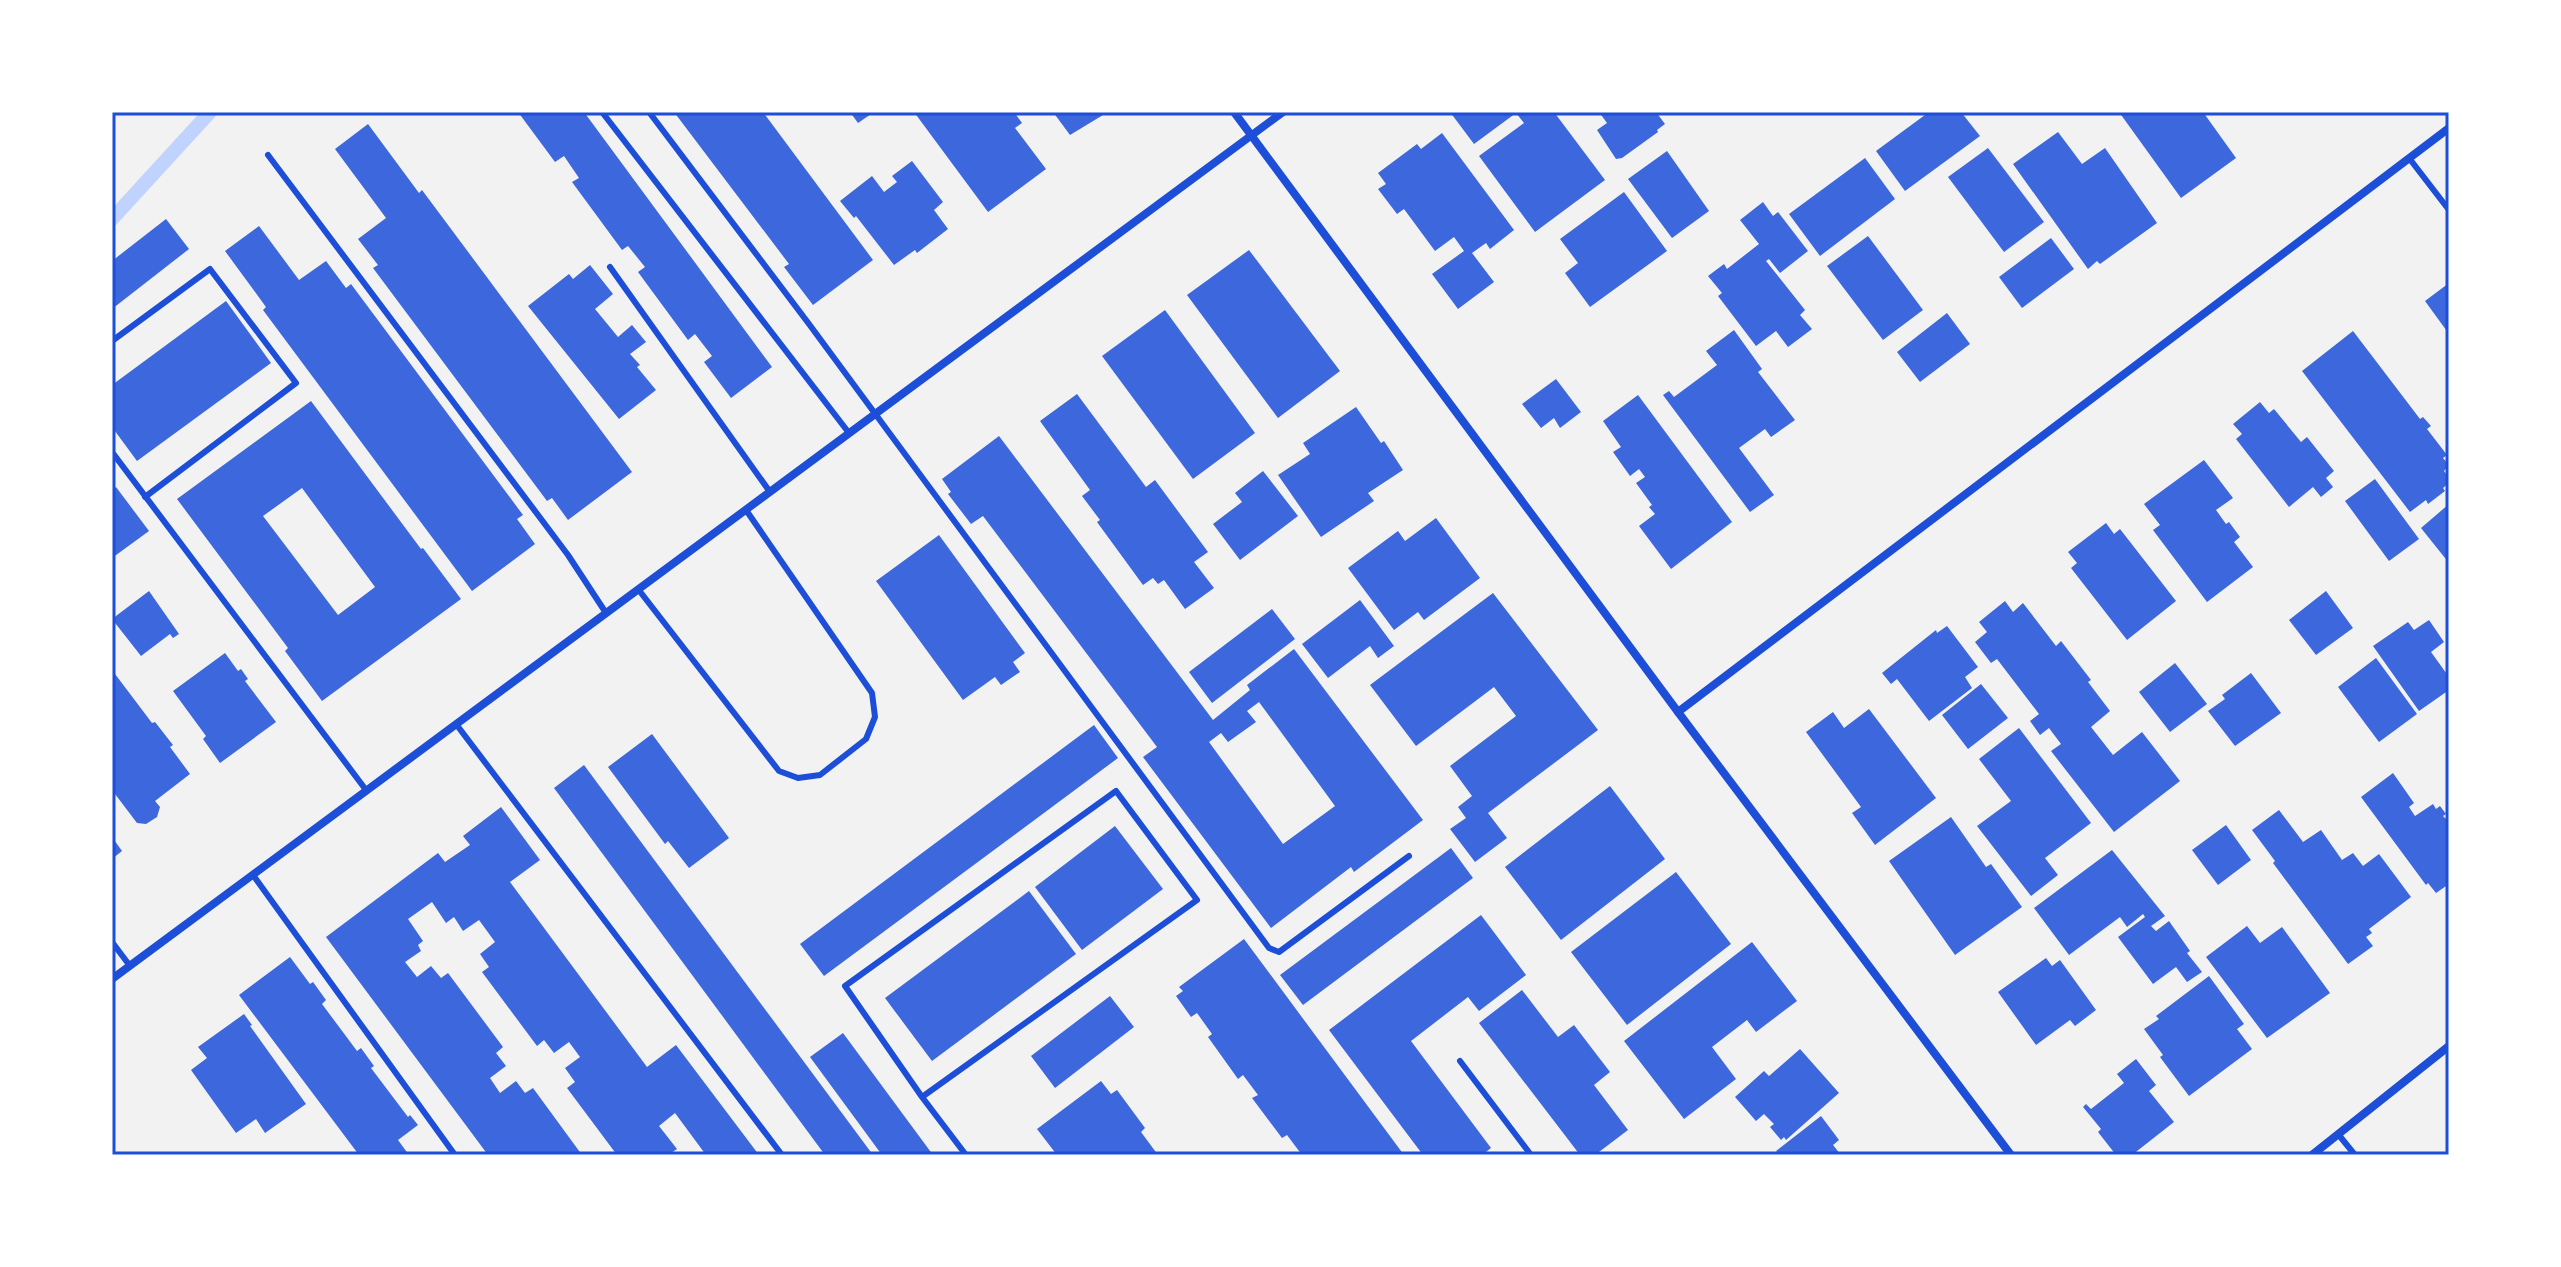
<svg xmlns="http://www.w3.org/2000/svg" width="2561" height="1267" font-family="Cabin,sans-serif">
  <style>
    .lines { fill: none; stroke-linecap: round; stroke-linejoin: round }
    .stream { stroke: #bfd3fe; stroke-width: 14 }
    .building { fill: #3d67dc; fill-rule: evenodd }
    .service { stroke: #1d4ed8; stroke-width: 6 }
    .minor { stroke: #1d4ed8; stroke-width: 8 }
    .neatline { fill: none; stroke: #1d4ed8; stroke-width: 3 }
  </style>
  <rect width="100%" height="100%" fill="#f2f2f2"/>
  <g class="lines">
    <polyline class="stream" points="112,219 210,112"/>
  </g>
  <g class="building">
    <polygon points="518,112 584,112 772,367 731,398 704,362 712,356 695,334 688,340 638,272 645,267 628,246 622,250 572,182 579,178 564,156 555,162"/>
    <polygon points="674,112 763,112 873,260 813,305 784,267 789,264"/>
    <polygon points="850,112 874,112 858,123"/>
    <polygon points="914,112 1014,112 1022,123 1015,128 1046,169 988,212"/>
    <polygon points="1053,112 1108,112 1070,135"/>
    <polygon points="1450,112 1554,112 1605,180 1535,232 1479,156 1524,123 1516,113 1474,144"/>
    <polygon points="1599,112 1656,112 1665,124 1657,130 1658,132 1622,158 1616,159 1597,130 1607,123"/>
    <polygon points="1929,112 1961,112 1980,136 1905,191 1876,151"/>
    <polygon points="2119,112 2203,112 2236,158 2181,198"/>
    <polygon points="368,124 419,193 422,190 632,472 568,520 552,498 547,501 373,268 378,265 358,239 386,218 335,149"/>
    <polygon points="2058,132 2082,164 2105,148 2157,223 2100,264 2097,261 2088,269 2013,164"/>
    <polygon points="1442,133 1514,230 1490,249 1486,243 1472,253 1494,282 1458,309 1432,274 1464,251 1454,237 1435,251 1404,209 1397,214 1378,189 1386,184 1378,173 1417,144 1421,149"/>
    <polygon points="1988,148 2044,222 2004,252 1948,177"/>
    <polygon points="1667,151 1709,211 1672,238 1628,179"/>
    <polygon points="1865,158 1895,199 1820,256 1789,214"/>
    <polygon points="912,161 943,202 934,210 948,229 917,253 915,250 894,265 856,216 854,218 840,201 872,176 884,192 897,182 892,176"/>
    <polygon points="1624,192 1667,251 1590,307 1565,273 1578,263 1560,239"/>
    <polygon points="1763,202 1773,216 1778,212 1808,251 1780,273 1769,259 1766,261 1805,310 1800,315 1812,329 1788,347 1776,331 1756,346 1718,296 1722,293 1708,276 1724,264 1727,269 1759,244 1740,220"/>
    <polygon points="166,219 189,249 112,309 112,261"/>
    <polygon points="259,226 299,280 326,261 346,288 351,284 523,515 517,519 535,544 472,591 263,310 266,307 225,251"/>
    <polygon points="1868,236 1923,310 1883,340 1827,266"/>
    <polygon points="2051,238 2074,269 2022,308 1999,277"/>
    <polygon points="1249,250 1340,371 1278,418 1187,295"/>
    <polygon points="590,265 613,294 595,309 618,337 632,325 646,342 630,354 640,365 637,367 656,390 619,419 528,306 569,274 573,279"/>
    <polygon points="2449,283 2449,334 2425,301"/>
    <polygon points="226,301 271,363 137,461 112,427 112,385"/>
    <polygon points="1165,310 1255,433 1193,479 1102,356"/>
    <polygon points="1947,313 1970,344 1920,382 1897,352"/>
    <polygon points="1734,330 1762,369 1758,372 1795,420 1771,437 1765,429 1739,448 1774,495 1750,512 1663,395 1669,391 1674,397 1717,365 1706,351"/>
    <polygon points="2353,331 2420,419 2423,417 2431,426 2427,429 2447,455 2443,458 2449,465 2444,471 2449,478 2449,483 2443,488 2445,491 2428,504 2426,500 2410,512 2302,371"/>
    <polygon points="1556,379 1581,412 1560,428 1554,418 1541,428 1522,404"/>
    <polygon points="1077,394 1146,487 1155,480 1208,552 1194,562 1214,588 1185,609 1164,580 1158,584 1153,578 1143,585 1097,522 1100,520 1082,496 1090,490 1040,421"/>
    <polygon points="1638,395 1732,522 1671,569 1639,526 1655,514 1649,507 1652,505 1636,483 1645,477 1639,469 1630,476 1613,452 1621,447 1603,421"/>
    <path d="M311,401L421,549L423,548L461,599L322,701L285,651L288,648L177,499ZM302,488L375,587L338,615L263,516Z"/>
    <polygon points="2260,402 2269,413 2274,409 2301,442 2307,437 2334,471 2326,478 2333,487 2321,497 2313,487 2289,507 2236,439 2242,434 2233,424"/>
    <polygon points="1356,407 1381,443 1384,441 1403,470 1368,493 1374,501 1321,537 1278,475 1310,454 1303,443"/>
    <path d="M999,436L1213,720L1250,690L1247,685L1294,649L1423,820L1354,872L1351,867L1271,928L1143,757L1157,747L983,516L971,524L948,494L951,492L942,479ZM1259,702L1335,806L1283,844L1209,742L1221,733L1228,742L1256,722L1247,711Z"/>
    <polygon points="2204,460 2233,498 2216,510 2226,524 2229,522 2240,537 2234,542 2253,567 2207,602 2153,530 2160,525 2144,504"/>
    <polygon points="1263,471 1298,516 1240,560 1213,524 1242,502 1235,493"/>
    <polygon points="2375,479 2419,539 2389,561 2345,501"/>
    <polygon points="116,487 149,531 112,558 112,491"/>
    <polygon points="2449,504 2449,563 2421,528"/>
    <polygon points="1436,518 1480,578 1424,620 1418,612 1394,630 1348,568 1398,531 1405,541"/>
    <polygon points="2106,523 2114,534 2120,529 2176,601 2127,640 2071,568 2077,563 2068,552"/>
    <polygon points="939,535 1025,653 1013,662 1020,672 1001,685 995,677 963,700 876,581"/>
    <polygon points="149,591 179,634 173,638 170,634 141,656 112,619"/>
    <polygon points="2326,591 2353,628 2316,655 2289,620"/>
    <polygon points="1493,593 1598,730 1488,813 1507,838 1475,862 1450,829 1466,818 1458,807 1472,796 1450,766 1516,716 1494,687 1416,746 1370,685"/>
    <polygon points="1360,600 1394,646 1378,658 1370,646 1328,678 1302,644"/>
    <polygon points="2005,601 2013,612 2023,603 2056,646 2061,641 2091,680 2088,682 2110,711 2091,727 2113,755 2142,732 2180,781 2114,832 2051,751 2061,744 2049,728 2040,735 2030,721 2039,714 1997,659 1991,663 1975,642 1987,632 1979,622"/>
    <polygon points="1272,609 1295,639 1212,703 1189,672"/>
    <polygon points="2429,620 2444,642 2431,652 2449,677 2449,690 2419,711 2373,646 2408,622 2414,630"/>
    <polygon points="1947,626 1978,667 1965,677 1972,688 1929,721 1897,679 1891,684 1882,673 1936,630 1937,633"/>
    <polygon points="225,653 238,671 241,669 248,679 245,681 276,722 220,763 203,739 206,736 173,691"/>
    <polygon points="2376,658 2417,714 2379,742 2338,687"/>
    <polygon points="2175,663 2207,704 2170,732 2139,692"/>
    <polygon points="112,670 152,723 155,722 173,745 170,747 190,774 155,801 160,807 157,817 146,824 137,823 112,790"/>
    <polygon points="2251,673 2281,713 2235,746 2208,711 2225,699 2222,695"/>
    <polygon points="1981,684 2008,718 1968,749 1942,715"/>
    <polygon points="1869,709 1936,798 1875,845 1852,813 1861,807 1806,732 1833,712 1844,728"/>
    <polygon points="1094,725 1118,758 824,976 800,944"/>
    <polygon points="2019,728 2091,823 2045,858 2058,875 2031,896 1977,826 2011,801 1979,759"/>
    <polygon points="652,734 729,838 689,868 668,841 665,844 608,767"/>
    <polygon points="584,765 873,1155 825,1155 554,788"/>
    <polygon points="2393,773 2414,803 2409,807 2415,816 2433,804 2436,809 2440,806 2446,814 2443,816 2449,822 2449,884 2436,893 2428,883 2426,885 2361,797"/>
    <polygon points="1610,786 1665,859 1561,940 1505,867"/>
    <polygon points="501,807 540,860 510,882 647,1067 676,1045 759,1155 706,1155 675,1113 659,1126 677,1149 668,1155 617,1155 567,1088 575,1082 565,1068 580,1057 569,1042 554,1053 544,1040 537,1046 482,972 489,967 480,954 495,942 479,920 463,931 454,917 446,923 432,902 408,919 423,941 418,945 421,951 405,962 417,977 431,966 441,978 448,973 503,1047 496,1053 506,1066 490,1078 500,1093 516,1081 525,1093 533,1088 582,1155 488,1155 326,937 438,853 445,862 470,845 463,836"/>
    <polygon points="2279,810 2303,842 2321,830 2342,860 2353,853 2363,866 2379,854 2411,897 2369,929 2372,933 2366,937 2373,946 2348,964 2273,863 2275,861 2252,830"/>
    <polygon points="1951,817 1986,867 1991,864 2022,907 1955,955 1889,861"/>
    <polygon points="2226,825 2251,860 2218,885 2192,850"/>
    <polygon points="1115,826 1163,889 1082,950 1035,887"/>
    <polygon points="112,837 122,851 112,859"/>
    <polygon points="1451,848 1473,878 1303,1005 1280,975"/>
    <polygon points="2112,850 2165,916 2151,926 2156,931 2169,921 2190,951 2187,953 2202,972 2187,982 2176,967 2153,984 2118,937 2145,917 2143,914 2127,927 2120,917 2069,955 2034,908"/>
    <polygon points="1676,872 1731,944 1627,1025 1571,952"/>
    <polygon points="1029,891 1076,954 932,1061 885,998"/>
    <polygon points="1481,915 1526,975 1479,1011 1468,997 1411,1041 1491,1148 1482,1155 1423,1155 1329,1030"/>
    <polygon points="2247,926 2260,943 2282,927 2330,993 2267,1038 2206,957"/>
    <polygon points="1244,939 1404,1155 1302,1155 1287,1135 1282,1138 1252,1098 1258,1095 1243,1075 1238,1079 1208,1037 1212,1034 1197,1013 1191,1017 1176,996 1183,991 1179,987"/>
    <polygon points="1752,942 1797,1001 1756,1032 1747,1020 1712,1047 1736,1079 1684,1119 1624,1041"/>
    <polygon points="290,957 310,984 313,982 326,1000 322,1004 357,1051 361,1048 374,1066 371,1068 408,1117 410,1115 418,1125 398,1140 409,1155 359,1155 239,995"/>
    <polygon points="2046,958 2052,966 2060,960 2096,1010 2075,1026 2070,1020 2036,1045 1998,992"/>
    <polygon points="2209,976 2244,1024 2237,1029 2252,1049 2189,1096 2160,1057 2163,1055 2144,1029 2159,1019 2156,1016"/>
    <polygon points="1522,990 1558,1037 1574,1025 1610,1072 1594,1085 1628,1130 1595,1155 1580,1155 1479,1023"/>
    <polygon points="1110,996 1134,1027 1055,1088 1031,1056"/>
    <polygon points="244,1014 252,1025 250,1026 306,1104 265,1133 256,1119 236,1133 191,1070 207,1058 198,1047"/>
    <polygon points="843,1033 933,1155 882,1155 810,1057"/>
    <polygon points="1800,1049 1839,1093 1786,1140 1784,1137 1781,1140 1770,1127 1774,1124 1764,1114 1756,1121 1735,1097 1764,1071 1769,1076"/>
    <polygon points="2136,1059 2156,1085 2149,1091 2174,1122 2132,1155 2116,1155 2098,1132 2101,1129 2083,1107 2086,1104 2091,1109 2124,1083 2117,1074"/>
    <polygon points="1101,1081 1111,1094 1117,1090 1145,1128 1141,1132 1158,1155 1057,1155 1037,1129"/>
    <polygon points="1821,1116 1839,1140 1833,1145 1841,1155 1780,1155 1776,1151"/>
  </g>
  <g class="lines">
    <g class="service">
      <polyline points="602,112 849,433"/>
      <polyline points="649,112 809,324 1269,948 1279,952 1409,856"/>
      <polyline points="268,155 568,555 606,613"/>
      <polyline points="2409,158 2449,210"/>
      <polyline points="610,267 770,492"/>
      <polyline points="112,341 210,269 296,383 145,497"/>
      <polyline points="112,452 366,790"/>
      <polyline points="638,589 779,771 798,778 820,775 866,739 875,717 872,693 746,510"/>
      <polyline points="456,724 782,1155"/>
      <polyline points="253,875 455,1155"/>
      <polyline points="112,942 130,966"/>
      <polyline points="1460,1061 1531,1155"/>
      <polyline points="922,1097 1197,900 1116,791 845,986 922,1097 966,1155"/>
      <polyline points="2338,1134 2355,1155"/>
    </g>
    <g class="minor">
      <polyline points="1234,112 1678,712 2011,1155"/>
      <polyline points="1678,712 2449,128"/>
      <polyline points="112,979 1283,112"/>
      <polyline points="2312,1155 2449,1046"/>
    </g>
  </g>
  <rect width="2561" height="1267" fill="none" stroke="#ffffff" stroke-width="228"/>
  <rect x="114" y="114" width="2333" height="1039" class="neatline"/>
</svg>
